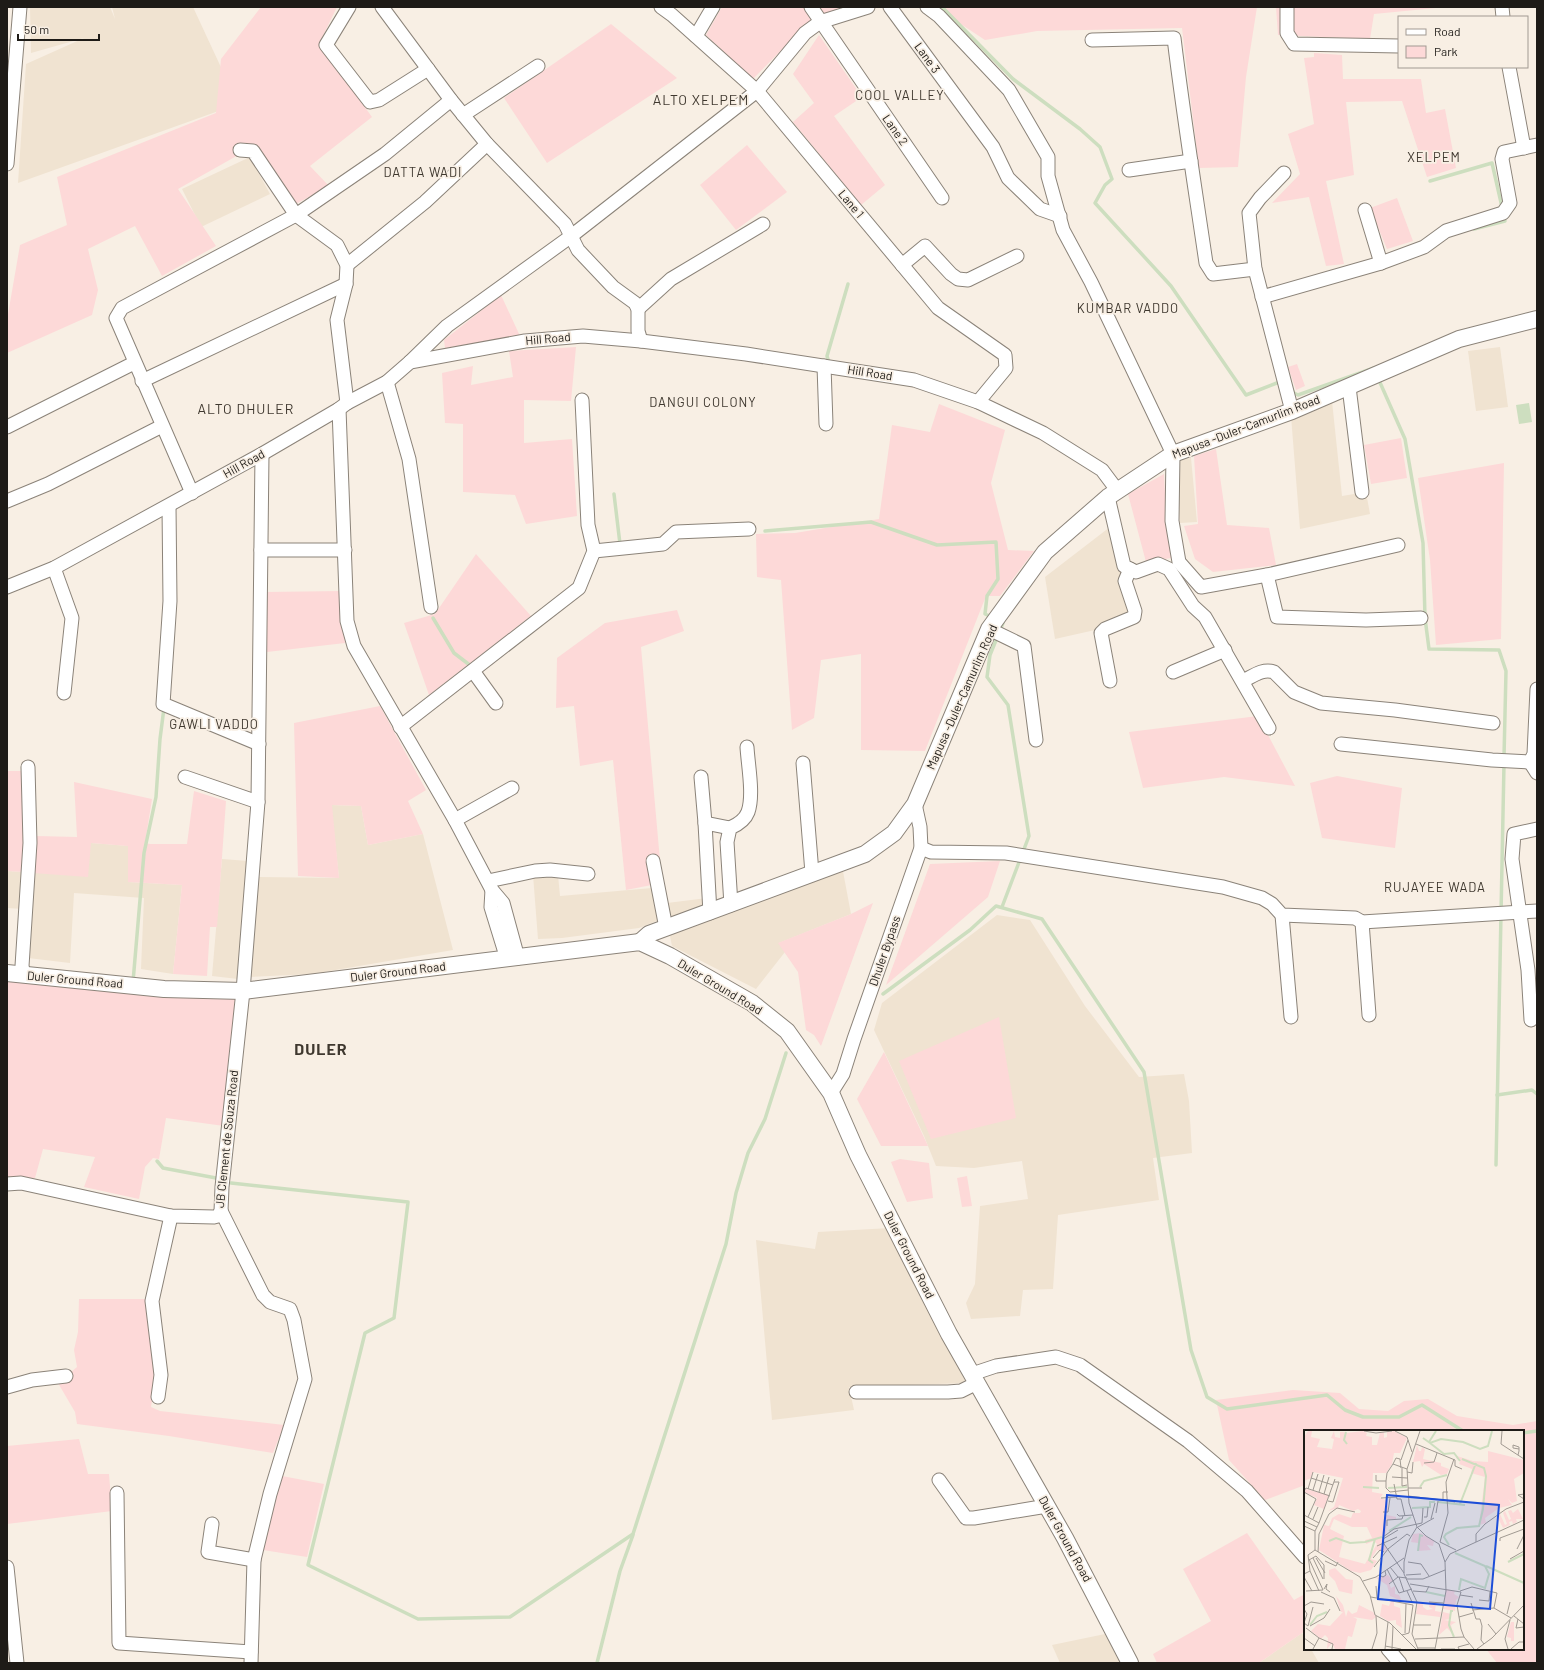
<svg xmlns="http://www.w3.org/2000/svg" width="1544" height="1670" font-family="Barlow,sans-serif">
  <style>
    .built { fill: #f0e3d1 }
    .green { fill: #fdd9d8 }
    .water { fill: #cddebf }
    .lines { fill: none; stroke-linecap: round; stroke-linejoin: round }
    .stream { stroke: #cddebf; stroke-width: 3.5 }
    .minor-casing { stroke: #8b8379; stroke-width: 15 }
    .major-casing { stroke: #8b8379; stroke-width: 18 }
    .minor { stroke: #fff; stroke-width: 13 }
    .major { stroke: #fff; stroke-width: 16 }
    .labels { text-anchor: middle; stroke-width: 3.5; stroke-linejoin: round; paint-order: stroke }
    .street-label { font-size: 12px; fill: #1e1b17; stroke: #f8efe4 }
    .neighbourhood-label { font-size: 13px; letter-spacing: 1px; fill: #3f382f; stroke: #f8efe4 }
    .quarter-label { font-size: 14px; letter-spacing: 1px; fill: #3f382f; stroke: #f8efe4 }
    .district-label { font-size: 16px; font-weight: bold; letter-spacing: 1px; fill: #3f382f; stroke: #f8efe4 }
    .inset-river { fill: none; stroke: #cddebf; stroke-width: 2 }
    .inset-road { fill: none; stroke: #a19a92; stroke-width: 1 }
    .view { fill: #1d4ed8; fill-opacity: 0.15; stroke: #1d4ed8; stroke-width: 2 }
    .inset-edge { fill: none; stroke: #1e1b17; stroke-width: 2 }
  </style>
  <rect width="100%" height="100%" fill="#f8efe4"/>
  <g class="built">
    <polygon points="30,7 110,7 115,19 112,7 193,7 238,104 18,183 26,64 84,38 31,53"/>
    <polygon points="250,157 270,194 201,227 182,189"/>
    <polygon points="1500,347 1508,407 1476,411 1468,351"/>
    <polygon points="1332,401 1342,496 1366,492 1370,514 1300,529 1291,416"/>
    <polygon points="1191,458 1197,522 1180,523 1177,460"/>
    <polygon points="1110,527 1131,613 1095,630 1055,639 1045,577"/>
    <polygon points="331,805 361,806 368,845 423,834 453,950 312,974 249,977 259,877 339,878"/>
    <polygon points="91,843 129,846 128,882 182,885 173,974 141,969 144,898 74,893 70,963 28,958 33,873"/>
    <polygon points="222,859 248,861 238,979 212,976"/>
    <polygon points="842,866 851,914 779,943 785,952 756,989 672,946 669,931"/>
    <polygon points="7,871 24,872 23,909 7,908"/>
    <polygon points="533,875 558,875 560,896 652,888 659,920 639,928 562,938 538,939"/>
    <polygon points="707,898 702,907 669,918 667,903"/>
    <polygon points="997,915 1030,920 1085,1006 1139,1077 1184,1074 1189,1101 1192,1153 1153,1158 1159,1200 1058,1215 1053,1289 1023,1290 1020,1316 971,1319 966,1303 975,1284 980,1206 1028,1199 1022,1161 974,1168 936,1166 924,1136 874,1030 882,1003"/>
    <polygon points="890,1228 966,1383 849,1387 854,1410 772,1420 756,1240 815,1249 818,1232"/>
    <polygon points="1302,1633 1305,1638 1305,1649 1311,1649 1319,1663 1259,1663"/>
    <polygon points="1105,1634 1120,1663 1060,1663 1052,1645"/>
  </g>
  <g class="green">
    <polygon points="261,7 337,7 319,44 372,117 310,166 329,186 294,205 256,145 178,189 216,246 162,276 135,226 88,249 98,290 92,315 7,353 7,320 20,245 67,225 57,177 216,113 221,59"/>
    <polygon points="722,7 849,7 809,22 753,79 706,35"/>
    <polygon points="935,7 1257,7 1246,77 1238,167 1199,168 1182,28 1037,31 985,40"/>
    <polygon points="1276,7 1446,7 1374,14 1370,39 1278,35"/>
    <polygon points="611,24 677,78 547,163 504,98"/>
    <polygon points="819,35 862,97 834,116 885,185 861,205 793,122 814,103 793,74"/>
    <polygon points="1314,53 1342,55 1343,79 1421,79 1426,113 1445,109 1456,168 1427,177 1402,101 1346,102 1354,175 1326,181 1344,264 1326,266 1309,197 1272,203 1300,174 1288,134 1314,124 1304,58 1314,57"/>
    <polygon points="747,145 787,192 736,230 700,185"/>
    <polygon points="1397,198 1413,241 1387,249 1370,208"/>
    <polygon points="501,295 520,336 445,348 444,340"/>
    <polygon points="576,347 571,401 524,400 524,443 572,439 577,516 526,524 515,495 463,492 463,424 445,423 442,373 473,366 471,385 513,377 509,351"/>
    <polygon points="1297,364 1305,386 1296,390 1288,367"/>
    <polygon points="939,404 1005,430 991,483 1008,550 1034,551 1000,596 986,596 925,751 861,750 861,654 821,660 814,718 792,730 781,580 757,577 756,534 795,533 879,519 892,425 930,432"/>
    <polygon points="1401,438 1407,478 1371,484 1364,445"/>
    <polygon points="1216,449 1227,525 1269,528 1276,565 1213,572 1195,559 1184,526 1198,524 1194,456"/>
    <polygon points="1504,463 1501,639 1436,645 1430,560 1418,478"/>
    <polygon points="1164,474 1166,513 1171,558 1146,562 1128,494"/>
    <polygon points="476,554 531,616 429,695 404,623 435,614"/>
    <polygon points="342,591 345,643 267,652 266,592"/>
    <polygon points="677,610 684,631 641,647 662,883 626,890 613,760 580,766 574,706 556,708 557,658 605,623"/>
    <polygon points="380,706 426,790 408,801 423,834 368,845 361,806 332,805 339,878 298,876 294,723"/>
    <polygon points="1258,716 1295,786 1224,777 1143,788 1129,732"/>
    <polygon points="7,771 22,771 24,872 7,871"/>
    <polygon points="1337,776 1402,788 1395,848 1322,838 1310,783"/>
    <polygon points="74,782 152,799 145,843 150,844 187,844 194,791 226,801 217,927 210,927 207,976 173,974 182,885 128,882 128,846 91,843 88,877 33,873 36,836 77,837"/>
    <polygon points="1000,861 988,897 886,985 930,864"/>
    <polygon points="873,903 821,1046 814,1035 806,1030 798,972 778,943 851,914"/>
    <polygon points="7,980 238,998 224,1126 166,1118 159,1159 153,1158 145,1167 139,1199 84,1187 95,1157 43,1149 35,1178 7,1180"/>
    <polygon points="999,1017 1016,1118 931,1139 899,1061"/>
    <polygon points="884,1052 928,1146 881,1146 857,1099"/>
    <polygon points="900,1159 929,1163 933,1198 907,1202 891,1162"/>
    <polygon points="967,1176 972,1206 962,1207 957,1178"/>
    <polygon points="79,1299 148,1299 156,1377 151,1407 160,1411 284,1425 273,1453 169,1436 77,1424 75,1412 58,1383 77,1367 74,1350 78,1332"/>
    <polygon points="1293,1390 1340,1393 1359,1409 1388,1411 1404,1401 1428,1399 1457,1416 1513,1425 1537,1421 1537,1663 1497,1663 1486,1649 1523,1649 1523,1431 1305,1431 1305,1485 1265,1500 1229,1460 1216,1400"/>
    <polygon points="79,1439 88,1474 109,1474 112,1511 7,1524 7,1446"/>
    <polygon points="282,1476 324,1484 307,1557 263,1550"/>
    <polygon points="1247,1533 1294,1600 1305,1594 1305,1631 1259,1663 1157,1663 1153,1654 1211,1621 1183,1569"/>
  </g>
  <polygon class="water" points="1529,403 1532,422 1519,424 1516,405"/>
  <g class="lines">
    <g class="stream">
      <polyline points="942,7 1013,79 1080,129 1100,147 1112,179 1105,185 1095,203 1171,286 1246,395 1282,381"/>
      <polyline points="1430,181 1492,163 1502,207"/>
      <polyline points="1474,229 1505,221 1504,215"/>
      <polyline points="829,363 827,356 848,284"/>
      <polyline points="1378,378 1405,439 1423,543 1425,618 1429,649 1499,650 1506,671 1504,757"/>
      <polyline points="1292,390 1294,393 1298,395 1374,368"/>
      <polyline points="614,494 620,544 622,544"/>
      <polyline points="765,531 871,522 937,545 996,542 998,579 987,596 985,614 992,617"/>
      <polyline points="433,618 454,653 471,666 472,664"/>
      <polyline points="999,621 1003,623 990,655 987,677 1008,705 1029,836 1002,907"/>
      <polyline points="133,982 144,853 156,797 160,739 164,708"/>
      <polyline points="883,994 970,930 996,906 1042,919 1144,1072 1191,1350 1207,1397 1227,1409 1327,1395 1345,1410 1363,1417 1399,1417 1422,1405 1463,1431"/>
      <polyline points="1497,1095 1532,1090 1537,1094"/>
      <polyline points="157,1161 163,1168 216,1178"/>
      <polyline points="1496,1165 1504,764"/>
      <polyline points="231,1183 408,1202 394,1318 365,1333 308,1565 418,1619 510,1617 633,1534 726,1244 736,1193 748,1153 765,1119 786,1053"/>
      <polyline points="1523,1433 1537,1431"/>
      <polyline points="597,1663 620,1571 633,1535"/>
    </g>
    <defs>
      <g id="minor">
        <polyline points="349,7 326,45 370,102 379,100 428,69"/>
        <polyline points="382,7 451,100 487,144 565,224 578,250 613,287 635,303 638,309 638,331 641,341"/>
        <polyline points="661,7 672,15 757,91 938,308 1005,355 1006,368 978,402"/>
        <polyline points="811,7 942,198"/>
        <polyline points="890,7 993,147 1008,178 1040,209 1060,216"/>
        <polyline points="927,7 939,16 1009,90 1048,157 1048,176 1063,230 1091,282 1173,454 1172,521 1179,562 1201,587 1267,575 1398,545"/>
        <polyline points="1287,7 1287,33 1294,44 1399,46"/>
        <polyline points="1502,7 1503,17"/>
        <polyline points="696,36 713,7"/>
        <path d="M1092,40L1174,38C1183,113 1195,188 1206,263L1213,274L1255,269"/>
        <polyline points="1509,67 1524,148"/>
        <polyline points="463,115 538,66"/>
        <polyline points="240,150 253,151 296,215 337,245 347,265 346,284 337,320 347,403"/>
        <polyline points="7,164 20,7"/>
        <polyline points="1129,170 1191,161"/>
        <polyline points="1284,173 1260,198 1249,213 1255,269 1292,411"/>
        <polyline points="1365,210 1381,263"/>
        <polyline points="347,265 425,202 487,144"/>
        <polyline points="902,265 925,246 951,274 958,279 968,280 1017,256"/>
        <polyline points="1262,297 1381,263 1424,247 1446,231 1503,213 1510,203 1502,159 1504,152 1537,145"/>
        <polyline points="638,309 671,279 763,224"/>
        <polyline points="410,362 447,326 570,237 757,91 805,33 820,22 868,7"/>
        <polyline points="824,366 826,424"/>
        <polyline points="142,381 346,284"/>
        <polyline points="387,382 409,459 431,607"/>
        <polyline points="1349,387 1362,492"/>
        <polyline points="339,409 347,621 354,646 455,820 492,890 503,903 518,958"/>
        <polyline points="7,427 134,363"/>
        <polyline points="192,493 116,318 122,308 296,215 385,154 451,100"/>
        <polyline points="1108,497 1124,566 1136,572 1158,564 1169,569 1193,606 1205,617 1269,728"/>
        <polyline points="7,501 48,484 162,426"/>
        <polyline points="169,506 170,601 163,704 259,744"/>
        <polyline points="261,550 345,550"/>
        <polyline points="594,551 663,544 676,532 749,529"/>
        <polyline points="54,568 72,618 64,693"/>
        <polyline points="1267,575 1277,617 1366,620 1421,618"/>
        <polyline points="7,587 54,568 262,454 339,409 347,403 387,382 410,362 525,341 583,336 641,341 746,354 914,380 978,402 1043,433 1102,470 1117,490"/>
        <polyline points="989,629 1024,646 1036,740"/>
        <polyline points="473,671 496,703"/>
        <polyline points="1173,672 1225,650"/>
        <polyline points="1110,681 1101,633 1105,629 1134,617 1135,611 1125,581 1130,569"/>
        <path d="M1243,681C1253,676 1263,668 1274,672L1294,692L1321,703L1395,710L1493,723"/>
        <polyline points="400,727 579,588 594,551 588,525 582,400"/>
        <polyline points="1341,744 1492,760 1530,762"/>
        <polyline points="1530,762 1534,754 1537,689"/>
        <polyline points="1530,762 1537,773"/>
        <polyline points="803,763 812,873"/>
        <polyline points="185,777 258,802"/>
        <polyline points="701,777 705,823 730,828"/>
        <polyline points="455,820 512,788"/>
        <polyline points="705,823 710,913"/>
        <polyline points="921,848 931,852 1006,853 1223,887 1262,898 1272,904 1282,915 1355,918 1362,922 1537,911"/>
        <polyline points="653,861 666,928"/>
        <polyline points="488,881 535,871 550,870 588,874"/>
        <polyline points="492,890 491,907 507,959"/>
        <path d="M731,905L727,842L730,828C737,825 745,820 748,812C754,795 748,765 747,747"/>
        <polyline points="1282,915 1291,1017"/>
        <polyline points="1362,922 1369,1015"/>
        <polyline points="24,975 22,966 30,843 28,767"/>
        <polyline points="1531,1020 1528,970 1512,859 1514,834 1537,829"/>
        <polyline points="831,1093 843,1074 854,1039 921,848 920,827 915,804"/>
        <polyline points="7,1184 21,1183 171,1216 214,1217 218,1216 221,1211 222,1187 243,991 258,802 262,454"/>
        <polyline points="221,1211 263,1295 270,1302 290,1309 294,1320 305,1379 270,1494 254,1560 251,1663"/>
        <polyline points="972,1374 996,1366 1056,1357 1080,1365 1188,1441 1247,1491 1305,1557"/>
        <polyline points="7,1387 32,1380 66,1376"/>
        <polyline points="856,1392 948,1392 961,1391 977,1383"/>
        <polyline points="158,1397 161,1375 152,1301 171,1216"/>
        <polyline points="939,1480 966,1518 974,1518 1047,1506"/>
        <polyline points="117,1493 119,1643 251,1652"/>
        <polyline points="212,1524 208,1552 254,1560"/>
        <polyline points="7,1567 17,1663"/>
        <polyline points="1388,1649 1400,1663"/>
      </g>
      <g id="major">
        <polyline points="640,942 649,934 865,854 894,833 915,804 989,629 1045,552 1108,497 1173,454 1292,411 1459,339 1537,319"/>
        <polyline points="7,973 164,989 243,991 640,942 670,956 752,1003 787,1031 831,1093 858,1155 949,1334 1065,1538 1130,1663"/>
      </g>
    </defs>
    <use href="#minor" class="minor-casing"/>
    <use href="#major" class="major-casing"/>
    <use href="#minor" class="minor"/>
    <use href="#major" class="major"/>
  </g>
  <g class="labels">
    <g class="street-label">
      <text transform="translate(927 58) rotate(54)" y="4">Lane 3</text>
      <text transform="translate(895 130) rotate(55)" y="4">Lane 2</text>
      <text transform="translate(851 204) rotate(50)" y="4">Lane 1</text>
      <text transform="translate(548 339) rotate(-5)" y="4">Hill Road</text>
      <text transform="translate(870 373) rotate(9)" y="4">Hill Road</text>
      <text transform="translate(1246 427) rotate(-21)" y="4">Mapusa -Duler-Camurlim Road</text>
      <text transform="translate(244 464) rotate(-29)" y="4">Hill Road</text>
      <text transform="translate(962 697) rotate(-66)" y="4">Mapusa -Duler-Camurlim Road</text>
      <text transform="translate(885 951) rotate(-71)" y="4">Dhuler Bypass</text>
      <text transform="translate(398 972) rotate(-7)" y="4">Duler Ground Road</text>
      <text transform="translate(75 980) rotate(5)" y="4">Duler Ground Road</text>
      <text transform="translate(720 987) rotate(31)" y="4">Duler Ground Road</text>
      <text transform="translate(227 1139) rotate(-84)" y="4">JB Clement de Souza Road</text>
      <text transform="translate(909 1255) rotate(63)" y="4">Duler Ground Road</text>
      <text transform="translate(1065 1539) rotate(61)" y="4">Duler Ground Road</text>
    </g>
    <g class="neighbourhood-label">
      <text x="900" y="100">COOL VALLEY</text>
      <text x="1434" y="162">XELPEM</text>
      <text x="423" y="177">DATTA WADI</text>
      <text x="1128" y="313">KUMBAR VADDO</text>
      <text x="703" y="407">DANGUI COLONY</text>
      <text x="214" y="729">GAWLI VADDO</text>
      <text x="1435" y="892">RUJAYEE WADA</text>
    </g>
    <g class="quarter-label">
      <text x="701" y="105">ALTO XELPEM</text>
      <text x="246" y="414">ALTO DHULER</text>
    </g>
    <g class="district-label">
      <text x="321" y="1055">DULER</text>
    </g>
  </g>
  <g transform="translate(1304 1430)">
    <rect width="220" height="220" fill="#f8efe4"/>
    <path d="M4,1H8L7,7L16,9L13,17L28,19L30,9L27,8L30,1L31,7L36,8V2H41L40,11L42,3L59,1L63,3L62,6L68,7V15H73L76,3L80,2V8L83,7V2L90,1L103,8L96,23H90L88,34L82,43H69L68,62L79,64L76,68L83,70L84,77V83L79,84L92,87V89L83,90L82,103L78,108L83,119L80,122L73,120L67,129L73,131L67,140L56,143L47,141L15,120L20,95L25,96L28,88L35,84L47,88L49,83H56L57,81L54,79L49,81L35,75L34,78L24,81L30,77L39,48L9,42L7,48L0,51V7ZM30,89L48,97H63L68,108L61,110L62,114L70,111L73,114L61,134L35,127L40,106L26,99ZM113,15L115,21H117L118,17L121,19L119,29L137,33V36L145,39L143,44L137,45L120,34L118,37L116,31L109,32ZM184,21L220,30V43L210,49L213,71L208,73L204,69L208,75L195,78L181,88L182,93L175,95L181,47L167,43L168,39L155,34L156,31L152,28L153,26L169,31L184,32ZM2,59L25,65L20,79L10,75L13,68L0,62ZM214,79L219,89H212L213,92L209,94L208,91L205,92L206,95L199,98L193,86L196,84L201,95L203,94L199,83L201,81L205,90L207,89L204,81L207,80L209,83ZM117,103L130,111L129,116L123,115L127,120L114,121V113L107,112L109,104ZM31,138L42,149L49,150L48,164L35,161L31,151L25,145V140ZM84,145L89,151L85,153L87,158L91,156V164L95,165L98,171L86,166L83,155L72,148ZM142,159L151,161L150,164L155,167L152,170L151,181L139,179ZM32,166L39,175L42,187L44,180L48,184L53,182L55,175L69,182L72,187L68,190L49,187L53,189L48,207L44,206L41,219H31L28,213L23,219L24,208L21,205L17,209L7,201L14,194L26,196L39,182H37ZM87,171H90V176L96,178L98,198L92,194V190L84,191L76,186L78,174L85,176ZM114,172H119V177L123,180L129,179L125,177L126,172L132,173L131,181L137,182L136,187L112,184ZM139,182L147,184L146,189L140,190L152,192L147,195L149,204L143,198L135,205ZM207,192H210V211H207V208L203,207Z" fill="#fdd9d8" fill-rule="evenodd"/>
    <path class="inset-river" d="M42,2L40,10L43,14M119,8L126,13L137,9L159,12L176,19L184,16L188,1M125,12L132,1M126,13L140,24L150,23L156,31M59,57L75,58M116,57L120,51L143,45M84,58L103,57M134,72L161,75M156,74L172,33M108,78L126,77V72H131M85,101L107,87M25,111L32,108L46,113L61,112L78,107M145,115L140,107L142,104L153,98L175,96L179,79L182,46L180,38L158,29M114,121L116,105L119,106M151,123L181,136L185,144L181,158L157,149L155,160M204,132L220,124M69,133L65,130L71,109M182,136L220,153M122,162L141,166M149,181H147L145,195L150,207M6,195L13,186L23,182"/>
    <path class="inset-road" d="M60,1L72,3L88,1M91,1L103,7L108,22M116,1L103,39L105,73L113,97L122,106L135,114L141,132M198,1L197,14L220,29M112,14L151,30V36L158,39M214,25L215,21V17L209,15V18L215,19M97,30L104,10M120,33L130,32L133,23M89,34L92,28L96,29L97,38M98,38V56L103,55M103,39L89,34L83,43L82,51V58L86,62L104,60M103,42L108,43L109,32M72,45V51H82M88,47L103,48M7,48L29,55M90,54L93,69H97L101,86M104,58H118M4,59L9,42M9,60L14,44M0,61L2,58L26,66M0,62L12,69L4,87M15,62L20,45M20,64L25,47M220,64L214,65L220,69M104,66L139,70V62H144M77,68L93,67M139,70L151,72M24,71L29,72L35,52H30M79,82H84L86,68M132,83L134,71M93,84L95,86L109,85M0,85L15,93L11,101V120L56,147L66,165L71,185L86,193L112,219M120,87H123L124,77M9,89L14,77M127,89L131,73M0,91L13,97M15,93L31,49M0,96L11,101M83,96V90L98,89L99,86M114,97L130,88M79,109L94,100M196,111V108L220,99M136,112L144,83L142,52L150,29M136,112L152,120M172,112V104L181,94L202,79L220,72M73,116L93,107M213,119L220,105M14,122L15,104L25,84L33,78L51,82M9,128L19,149M12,128L21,143M69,128L76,120L80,122M206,129L220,121M5,130L12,126L20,135V149M21,131L32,136L34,132M104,132L117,134L125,146M70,137L84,119L103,104L106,106M86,137L94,147M83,139L95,163L108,159M6,141L15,161M100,143L80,114L79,107L90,99L118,93L119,78M0,144L6,141L4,125L11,120M75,145L79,147L82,145L81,141M102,145L117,144M0,147L8,161M95,147L100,162M103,149H119L141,140M59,151L72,147L100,128M85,154L94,147L103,148M106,154L157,162L153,175L157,199L160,207L170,219M72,156L73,168M20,159L23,154L22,159L26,162M2,161L19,160L5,129M103,161L108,172M109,161L122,162L125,156M156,161L168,157L193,163L190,178M17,162L30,168L36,181M156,165L169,167M67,167L109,175L105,203L98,205M175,170L185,171L186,162M125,172L139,173M167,173L172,189H176L178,196L177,210L180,214M0,176L7,172L20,174M0,179L3,184L0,193L4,196L9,177M168,180L190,178L207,188M203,184L206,172M210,186L220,194M155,187L169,183M214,189L212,198L220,197M184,194L192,204M110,195H127M6,196L20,188L26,179M2,198L15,208L29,214L28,219M101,203L102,174M108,204L113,172L100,144V132L105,110L113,97M108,204L114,219M0,208L11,216M111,209L160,207M81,216L97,219M114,218H131M9,219L15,208M68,219L73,203L72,186M81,219L84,192M88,219L89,196M131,219L142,161L141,132L146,124L220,90M137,219H151M155,219L154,217L165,214M173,219L188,208L220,175M204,219L201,209L206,190M207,219L215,212H220"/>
    <path class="view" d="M83,65L195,75L186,179L74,169Z"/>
    <rect width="220" height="220" class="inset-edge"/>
  </g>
  <rect width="1544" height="1670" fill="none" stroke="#1e1b17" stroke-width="16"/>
  <rect x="1398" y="16" width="130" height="52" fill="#f8efe4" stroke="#a19a92"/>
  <rect x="1406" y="29" width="20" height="6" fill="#ffffff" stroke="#a19a92"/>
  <text x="1434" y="36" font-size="12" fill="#1e1b17">Road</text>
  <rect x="1406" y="46" width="20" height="12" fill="#fdd9d8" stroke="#a19a92"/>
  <text x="1434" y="56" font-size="12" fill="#1e1b17">Park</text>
  <path d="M18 34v6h81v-6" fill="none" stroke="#1e1b17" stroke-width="2"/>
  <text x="24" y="34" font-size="12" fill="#1e1b17" stroke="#f8efe4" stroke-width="3" paint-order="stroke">50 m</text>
</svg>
